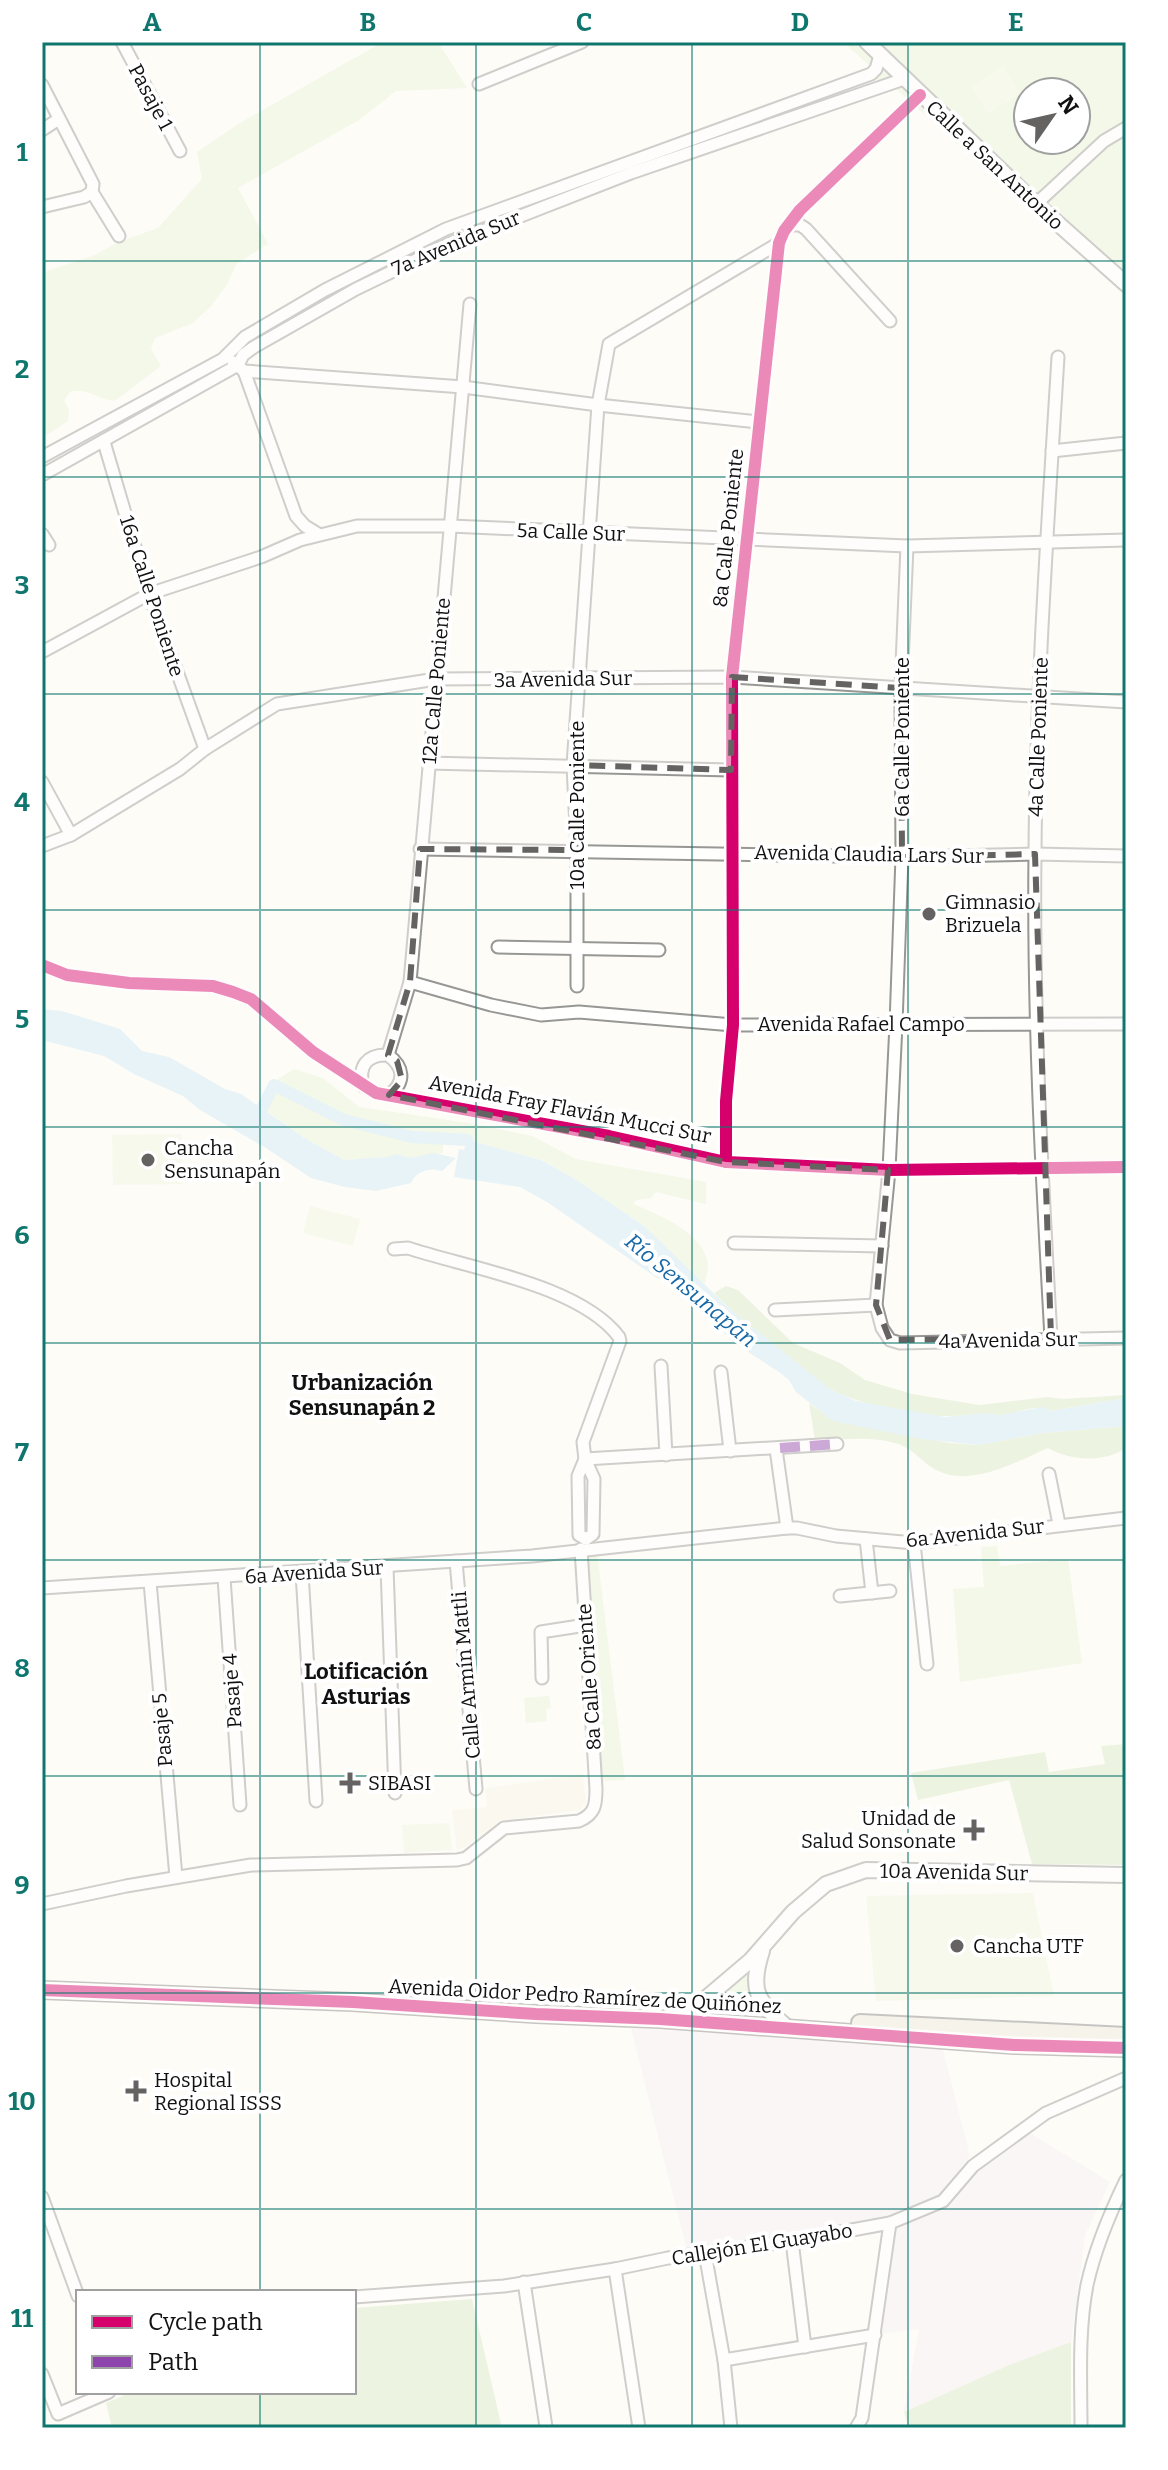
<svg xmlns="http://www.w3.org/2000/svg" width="1168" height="2470" font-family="Bitter,serif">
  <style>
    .industrial { fill: #f5f0f3 }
    .farmland { fill: #f9f7e4 }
    .green { fill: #e7f3d7; fill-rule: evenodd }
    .forest { fill: #d8eac5 }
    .pitch { fill: #f0f6e1 }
    .water { fill: #cde8f7 }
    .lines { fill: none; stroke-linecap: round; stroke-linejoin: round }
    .canal { stroke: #cde8f7; stroke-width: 12 }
    .minor-casing { stroke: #979795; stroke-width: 15 }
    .tertiary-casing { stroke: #979795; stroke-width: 18 }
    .primary-casing { stroke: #858482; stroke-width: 20 }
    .minor { stroke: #fffffe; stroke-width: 11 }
    .tertiary { stroke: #fffffe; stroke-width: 14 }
    .primary { stroke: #ede9dc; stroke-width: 16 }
    .quiet { stroke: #8e44ad; stroke-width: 10; stroke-dasharray: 20 10; stroke-linecap: butt }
    .cycleway-casing { stroke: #fff; stroke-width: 17 }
    .cycleway { stroke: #d6006c; stroke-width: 12 }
    .marked { fill: none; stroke: #646362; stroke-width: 6; stroke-dasharray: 16 10; stroke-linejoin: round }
    .grid { fill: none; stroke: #0f766e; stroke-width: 2; stroke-opacity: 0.55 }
    .poi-dot { fill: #646362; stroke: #fff; stroke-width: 3 }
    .labels { text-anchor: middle; stroke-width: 8; stroke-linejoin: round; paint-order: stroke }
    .street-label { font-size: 20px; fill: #111; stroke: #fff }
    .poi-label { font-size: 20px; fill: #111; stroke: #fff; text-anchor: start }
    .water-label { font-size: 22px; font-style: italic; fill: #1768a6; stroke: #fff }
    .neighbourhood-label { font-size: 22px; font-weight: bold; fill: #111; stroke: #fff }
    .neatline { fill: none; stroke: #0f766e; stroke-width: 3 }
    .grid-label { font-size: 26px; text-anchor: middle; font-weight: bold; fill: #0f766e }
  </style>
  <rect width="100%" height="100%" fill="#fdfcf7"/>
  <g class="industrial">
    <polygon points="631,2028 942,2046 970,2156 942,2193 919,2205 864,2223 687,2251"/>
    <polygon points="1028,2132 1110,2182 1085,2235 1071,2342 1009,2365 904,2412 919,2329 880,2334 895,2227 949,2204 984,2163"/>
  </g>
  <polygon class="farmland" points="583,1774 586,1803 580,1810 500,1821 464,1848 457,1850 452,1810 487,1807 485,1788"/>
  <g class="green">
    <path d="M383,42H438L467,88L396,91L359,120L238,188L268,244L236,264L227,285L210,307L193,323L155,338L151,349L161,366L116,400C99,402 89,386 70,392L64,400L69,410L68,421L42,438V273L95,255L116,243L158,228L202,179L197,152L240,123Z"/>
    <path d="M843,42H1126V296L886,80L876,82L878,73ZM1028,92H1076V140H1028Z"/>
    <path d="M294,1069L323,1078L359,1107L469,1123L532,1136L576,1159L706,1182V1204L656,1192L651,1198L636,1200L633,1204C658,1214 706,1234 708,1265C708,1271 706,1278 705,1284L684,1267L644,1226L575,1179L542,1160L467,1140L412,1137L344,1120L275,1081Z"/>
    <polygon points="275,1089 344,1122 411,1139 443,1141 443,1153 410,1158 395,1155 388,1157 344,1160 306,1139 265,1110"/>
    <polygon points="997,1546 1000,1566 1068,1559 1082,1663 960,1682 953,1589 984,1587 981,1547"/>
    <polygon points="582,1552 597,1552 625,1780 603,1781 591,1671"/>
    <polygon points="549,1696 551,1708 546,1709 547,1721 526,1723 524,1698"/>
    <polygon points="747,1975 748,1995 752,2006 728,2005 715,2001"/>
  </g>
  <g class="forest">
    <path d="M726,1286L738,1290L793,1343L840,1363L865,1380L912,1394L979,1405L1047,1397L1063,1399L1126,1395V1398L1050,1411C1034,1402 1014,1416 996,1415C980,1414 964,1416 947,1416C918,1417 853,1403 828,1388C787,1363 748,1327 714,1293Z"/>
    <path d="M809,1403L834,1421L950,1443L979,1445L1042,1433L1126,1426V1448C1104,1463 1071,1461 1048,1448C1016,1462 971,1488 936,1470C923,1463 915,1451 901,1445C875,1435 842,1440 815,1440Z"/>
    <polygon points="1126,1744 1126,1865 1032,1864 1009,1780 918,1800 911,1773 1045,1752 1049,1772 1105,1764 1101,1746"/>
    <polygon points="472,2299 502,2428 112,2428 106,2403 132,2392 354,2392 354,2308"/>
    <polygon points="1071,2342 1071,2428 909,2428 904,2412 1009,2365"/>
  </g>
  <g class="pitch">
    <polygon points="1003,66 1020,93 1005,104 995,89 1003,104 988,114 971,87"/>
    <polygon points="182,1134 183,1184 113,1185 112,1135"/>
    <polygon points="310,1206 360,1219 353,1246 303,1233"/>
    <polygon points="449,1823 452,1850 404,1853 402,1825"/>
    <polygon points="1033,1893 1054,1996 876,2001 866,1896"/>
  </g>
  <g class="water">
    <path d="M42,1009L62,1011L120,1029L142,1051L169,1057L225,1089L241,1094L306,1139L344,1160L388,1157L395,1154L410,1158L434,1153L456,1158L442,1171C430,1167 416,1171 411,1183L376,1191L345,1187L311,1178L266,1148L200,1110L183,1096L134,1074L104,1056L42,1040Z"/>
    <polygon points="467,1140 541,1160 575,1179 644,1226 731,1310 831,1390 856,1401 945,1417 987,1413 998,1415 1043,1407 1051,1411 1126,1398 1126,1426 1042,1433 979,1445 922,1439 833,1421 796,1392 789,1380 779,1372 733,1342 679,1287 657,1278 547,1202 520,1187 454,1177 459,1149 464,1150"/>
  </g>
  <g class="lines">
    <polyline class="canal" points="255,1122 274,1085 344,1120 412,1137 467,1140"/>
    <defs>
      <g id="minor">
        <polyline points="122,42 180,151"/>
        <polyline points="479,84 582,42"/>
        <polyline points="42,85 93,184 92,192 119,236"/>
        <polyline points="42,130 59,119"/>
        <polyline points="1036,204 1104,141 1126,128"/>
        <polyline points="42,207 84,197 92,192"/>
        <polyline points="788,225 800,225 806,229 890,321"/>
        <polyline points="233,362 244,371 463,387 598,405 758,422"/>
        <polyline points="244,371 296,516 305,526 318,534"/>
        <polyline points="104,442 149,594 205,749"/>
        <polyline points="1052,451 1126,443"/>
        <polyline points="42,457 223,359 245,337 325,290 446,229 871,74 876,69 880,55"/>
        <polyline points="42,475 238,365 243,355 254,347 356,289 449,244 631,173 904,79"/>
        <polyline points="42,534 49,545"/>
        <polyline points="907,546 901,688 902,857 896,1024 889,1170 876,1305 882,1328 890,1340 900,1343 1126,1338"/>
        <polyline points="42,652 149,594 261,557 300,540 357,526 450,526 907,546 1126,540"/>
        <polyline points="428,763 731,770"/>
        <polyline points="42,782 71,835"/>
        <polyline points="42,846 71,835 180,769 205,749 277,704 436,679 732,677 1126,702"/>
        <polyline points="420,849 902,857 1035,854 1126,856"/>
        <polyline points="498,947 659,950"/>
        <polyline points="42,965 67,975 129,983 213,986 233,992 251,999 313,1052 376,1093 609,1136 726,1162 889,1170 1126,1167"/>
        <polyline points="410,982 491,1005 541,1015 579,1012 733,1025 1126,1024"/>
        <polyline points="577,986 577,850 573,765 598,405 609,344 779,243"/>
        <polyline points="388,1055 410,982 470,304"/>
        <path d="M363,1086C358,1066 367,1054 388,1055C404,1067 406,1082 389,1095"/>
        <polyline points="726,1162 726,1101 733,1025 732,677 779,243 784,231 800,210 920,95"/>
        <polyline points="734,1243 882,1246"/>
        <path d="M394,1249L408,1248C468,1268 580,1285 619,1337L620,1341L583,1442L585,1459L594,1479L593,1534L586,1539"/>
        <polyline points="775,1310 876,1305"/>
        <path d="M1051,1338C1042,1177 1033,1015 1035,854C1036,689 1048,522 1058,357"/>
        <polyline points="661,1366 666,1455"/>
        <polyline points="721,1372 730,1451"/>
        <polyline points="776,1449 787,1528"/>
        <polyline points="1049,1474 1059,1524"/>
        <polyline points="586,1539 579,1535 578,1476 585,1459 837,1444"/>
        <polyline points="866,1539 872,1593"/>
        <polyline points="914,1543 927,1664"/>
        <polyline points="456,1561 476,1789"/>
        <polyline points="387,1567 395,1793"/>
        <polyline points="302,1573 316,1801"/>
        <polyline points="224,1578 240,1805"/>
        <polyline points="150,1582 176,1877"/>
        <polyline points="42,1588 532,1556 787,1528 797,1528 836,1536 914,1543 1126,1518"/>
        <polyline points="840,1596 890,1591"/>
        <polyline points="542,1678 541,1632 586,1625"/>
        <path d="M42,1904L126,1886L251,1865L457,1860L466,1858L504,1828L579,1821C595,1814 596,1805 596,1789L581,1549"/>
        <polyline points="42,2197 78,2296"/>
        <polyline points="792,2241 805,2347"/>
        <polyline points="705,2253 724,2360 731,2428"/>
        <polyline points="615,2269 639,2428"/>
        <polyline points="524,2282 546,2427"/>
        <polyline points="354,2297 504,2286 615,2269 668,2258 792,2241 890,2223 943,2201 973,2166 1046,2113 1126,2078"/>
        <polyline points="724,2360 875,2335"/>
        <polyline points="42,2374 58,2414 109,2392"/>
        <polyline points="856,2428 862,2418 890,2223"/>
        <path d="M1081,2428C1081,2381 1078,2332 1087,2285C1095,2248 1110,2213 1126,2180"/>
      </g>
      <g id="tertiary">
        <polyline points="867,42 1036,204 1126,284"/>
        <path d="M762,1951C749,1991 757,2001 788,2028"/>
        <polyline points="680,2013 705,1999 751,1960 793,1912 826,1884 866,1870 1126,1875"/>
      </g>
      <g id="primary">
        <polyline points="42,1990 353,2002 536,2014 660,2019 1014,2045 1126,2048"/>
        <polyline points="860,2023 1126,2036"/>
      </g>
    </defs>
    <use href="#minor" class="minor-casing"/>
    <use href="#tertiary" class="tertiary-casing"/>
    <use href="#primary" class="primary-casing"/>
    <use href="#minor" class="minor"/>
    <use href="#tertiary" class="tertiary"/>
    <use href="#primary" class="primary"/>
    <polyline class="quiet" points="780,1448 837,1444"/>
    <defs>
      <g id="cycleway">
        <polyline points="42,965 67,975 129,983 213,986 233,992 251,999 313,1052 376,1093 609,1136 726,1162 889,1170 1126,1167"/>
        <polyline points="726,1162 726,1101 733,1025 732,677 779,243 784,231 800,210 920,95"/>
        <polyline points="42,1990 353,2002 536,2014 660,2019 1014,2045 1126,2048"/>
      </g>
    </defs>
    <use href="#cycleway" class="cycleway-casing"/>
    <use href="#cycleway" class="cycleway"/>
  </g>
  <path d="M0 0H1168V2470H0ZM732,677L901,688L902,857L1035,854L1051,1338L890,1340L876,1305L888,1170L726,1162L389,1095L402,1080L397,1061L388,1055L410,982L420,849L577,850L573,765L731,770Z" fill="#fdfcf7" fill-opacity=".55" fill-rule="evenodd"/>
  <path class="marked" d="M732,677L901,688L902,857L1035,854L1051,1338L890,1340L876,1305L888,1170L726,1162L389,1095L402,1080L397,1061L388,1055L410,982L420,849L577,850L573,765L731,770Z"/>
  <path class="grid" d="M260,42V2292M476,42V2428M692,42V2428M908,42V2428M42,261H1126M42,477H1126M42,694H1126M42,910H1126M42,1127H1126M42,1343H1126M42,1560H1126M42,1776H1126M42,1993H1126M42,2209H1126M260,2392V2428"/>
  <g class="poi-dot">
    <circle cx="929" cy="914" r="8"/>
    <circle cx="148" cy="1160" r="8"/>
    <path d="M346 1771h8v8h8v8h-8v8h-8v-8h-8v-8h8z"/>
    <path d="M970 1818h8v8h8v8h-8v8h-8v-8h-8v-8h8z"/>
    <circle cx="957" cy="1946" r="8"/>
    <path d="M132 2079h8v8h8v8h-8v8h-8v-8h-8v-8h8z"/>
  </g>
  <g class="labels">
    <g class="street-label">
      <text transform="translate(151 97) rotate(62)" y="7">Pasaje 1</text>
      <text transform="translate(995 165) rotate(43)" y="7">Calle a San Antonio</text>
      <text transform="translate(456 243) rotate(-23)" y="7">7a Avenida Sur</text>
      <text transform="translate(728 528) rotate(-84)" y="7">8a Calle Poniente</text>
      <text transform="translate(571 532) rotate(2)" y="7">5a Calle Sur</text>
      <text transform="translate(152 596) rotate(72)" y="7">16a Calle Poniente</text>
      <text transform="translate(563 679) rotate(-1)" y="7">3a Avenida Sur</text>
      <text transform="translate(436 681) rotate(-85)" y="7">12a Calle Poniente</text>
      <text transform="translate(902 737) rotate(-90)" y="7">6a Calle Poniente</text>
      <text transform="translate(1038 737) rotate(-88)" y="7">4a Calle Poniente</text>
      <text transform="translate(577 805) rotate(-90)" y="7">10a Calle Poniente</text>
      <text transform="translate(869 854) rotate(1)" y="7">Avenida Claudia Lars Sur</text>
      <text x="861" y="1031">Avenida Rafael Campo</text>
      <text transform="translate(570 1109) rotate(11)" y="7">Avenida Fray Flavián Mucci Sur</text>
      <text transform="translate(1008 1340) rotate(-1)" y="7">4a Avenida Sur</text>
      <text transform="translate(975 1533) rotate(-6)" y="7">6a Avenida Sur</text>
      <text transform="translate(314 1572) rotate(-4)" y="7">6a Avenida Sur</text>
      <text transform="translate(466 1675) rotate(-95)" y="7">Calle Armín Mattli</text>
      <text transform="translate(589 1677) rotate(-94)" y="7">8a Calle Oriente</text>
      <text transform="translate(232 1691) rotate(-94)" y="7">Pasaje 4</text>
      <text transform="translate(162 1730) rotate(-95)" y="7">Pasaje 5</text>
      <text transform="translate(954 1872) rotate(1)" y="7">10a Avenida Sur</text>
      <text transform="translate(585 1996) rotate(3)" y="7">Avenida Oidor Pedro Ramírez de Quiñónez</text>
      <text transform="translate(762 2244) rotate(-9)" y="7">Callejón El Guayabo</text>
    </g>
    <g class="poi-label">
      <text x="945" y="909">Gimnasio<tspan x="945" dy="23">Brizuela</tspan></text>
      <text x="164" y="1155">Cancha<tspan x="164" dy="23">Sensunapán</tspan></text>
      <text x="368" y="1790">SIBASI</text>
      <text x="956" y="1825" text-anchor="end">Unidad de<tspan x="956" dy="23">Salud Sonsonate</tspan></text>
      <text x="973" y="1953">Cancha UTF</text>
      <text x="154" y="2087">Hospital<tspan x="154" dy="23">Regional ISSS</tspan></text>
    </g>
    <g class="water-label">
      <text transform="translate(691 1290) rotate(40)" y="8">Río Sensunapán</text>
    </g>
    <g class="neighbourhood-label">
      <text x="362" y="1390">Urbanización<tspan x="362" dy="25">Sensunapán 2</tspan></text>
      <text x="366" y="1679">Lotificación<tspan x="366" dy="25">Asturias</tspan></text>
    </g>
  </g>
  <rect width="1168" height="2470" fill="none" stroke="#ffffff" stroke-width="88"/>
  <rect x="76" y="2290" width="280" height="104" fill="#ffffff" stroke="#a0a0a0" stroke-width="2"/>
  <rect x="92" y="2316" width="40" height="12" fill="#d6006c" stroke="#a0a0a0" stroke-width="2"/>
  <text x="148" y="2330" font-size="24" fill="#111111">Cycle path</text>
  <rect x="92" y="2356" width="40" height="12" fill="#8e44ad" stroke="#a0a0a0" stroke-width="2"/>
  <text x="148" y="2370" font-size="24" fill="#111111">Path</text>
  <g transform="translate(1052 116) rotate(56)"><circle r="38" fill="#ffffff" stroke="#a0a0a0" stroke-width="2"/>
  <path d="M0-6L14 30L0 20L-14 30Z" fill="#646362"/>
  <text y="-12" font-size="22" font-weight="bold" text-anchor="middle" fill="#111111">N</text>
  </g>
  <rect x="44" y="44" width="1080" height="2382" class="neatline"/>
  <g class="grid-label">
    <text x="152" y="31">A</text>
    <text x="368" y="31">B</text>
    <text x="584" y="31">C</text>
    <text x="800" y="31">D</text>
    <text x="1016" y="31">E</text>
    <text x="22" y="161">1</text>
    <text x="22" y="378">2</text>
    <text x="22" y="594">3</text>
    <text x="22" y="811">4</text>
    <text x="22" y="1028">5</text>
    <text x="22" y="1244">6</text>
    <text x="22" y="1461">7</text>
    <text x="22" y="1677">8</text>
    <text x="22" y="1894">9</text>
    <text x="22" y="2110">10</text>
    <text x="22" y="2327">11</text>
  </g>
</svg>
